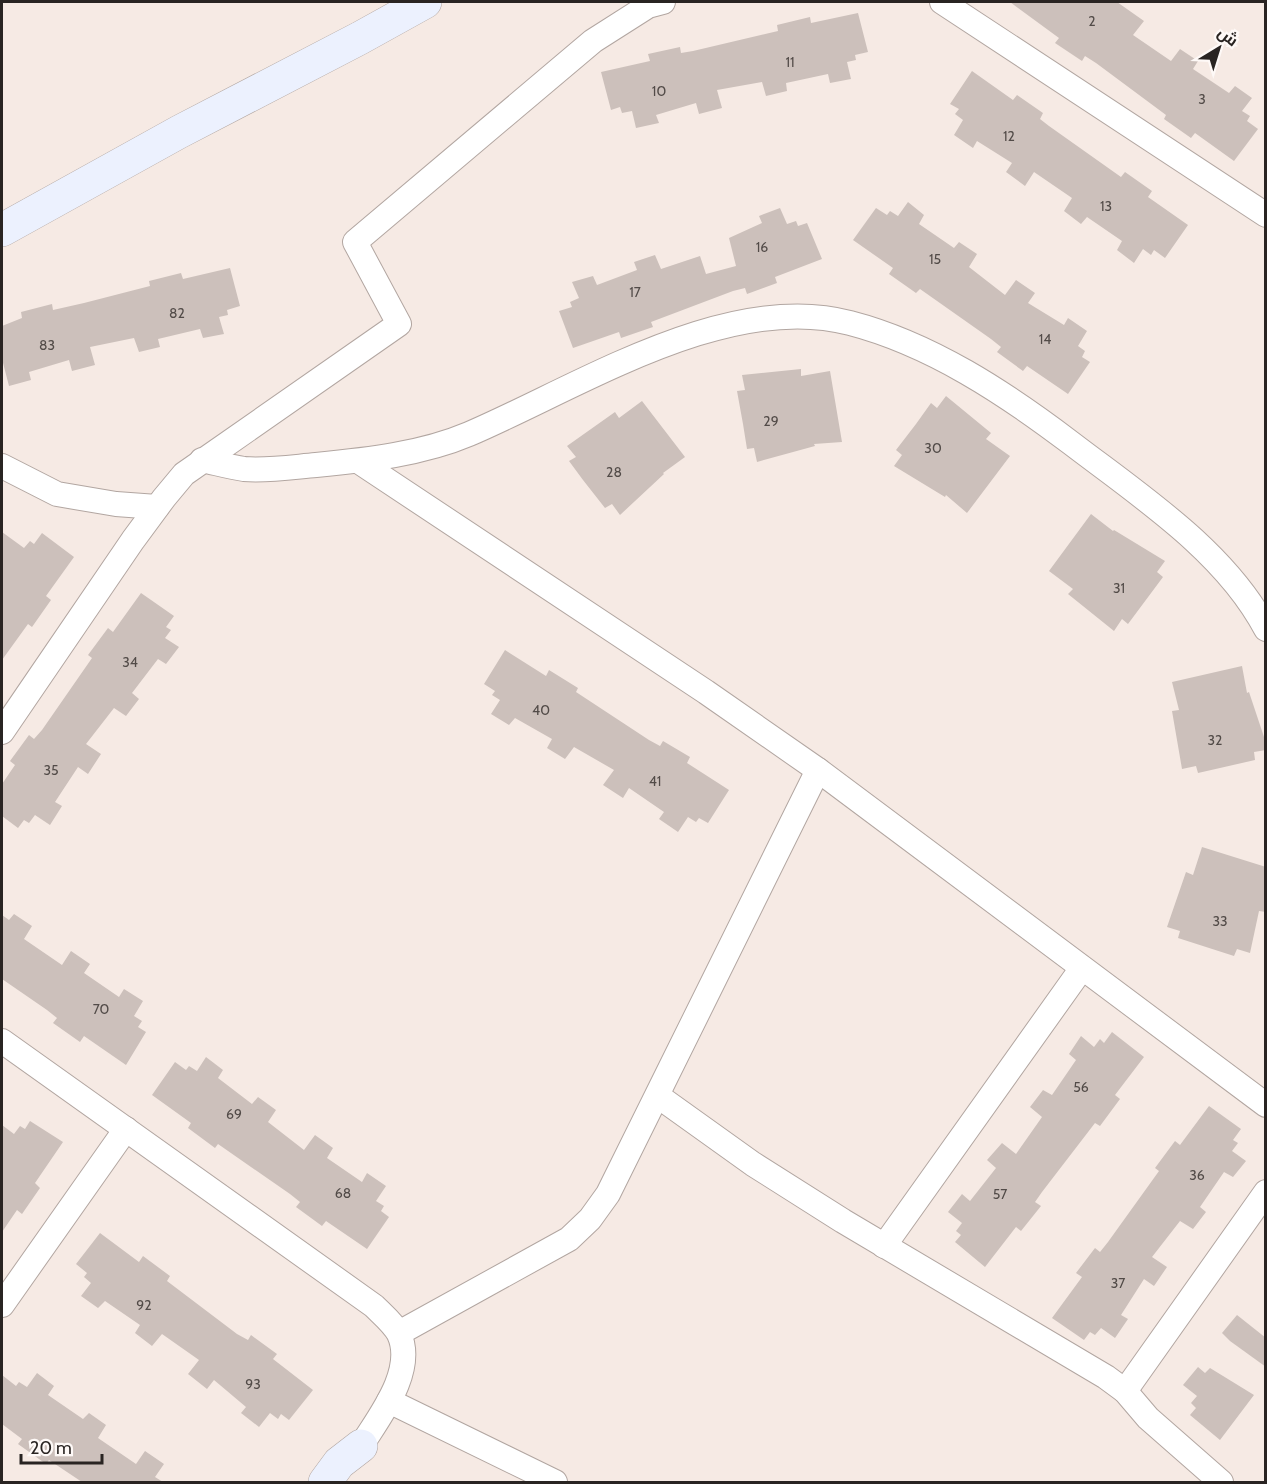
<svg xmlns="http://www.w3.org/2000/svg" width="1267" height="1484" font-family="Cabin,Cairo,sans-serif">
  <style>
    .building { fill: #ccc0bb }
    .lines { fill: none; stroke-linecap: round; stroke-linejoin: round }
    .street-casing { stroke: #b2a6a1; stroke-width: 26 }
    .secondary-casing { stroke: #b2a6a1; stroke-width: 34 }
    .street { stroke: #fff; stroke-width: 24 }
    .secondary { stroke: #ecf1fe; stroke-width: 33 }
    .labels { text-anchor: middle; stroke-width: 4.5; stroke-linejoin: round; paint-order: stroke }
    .number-label { font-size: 14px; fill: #524b48 }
  </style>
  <rect width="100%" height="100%" fill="#f6eae4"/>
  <g class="building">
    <polygon points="1010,2 1117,2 1144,21 1133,35 1171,61 1180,49 1198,61 1193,69 1229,93 1235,86 1252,98 1242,111 1250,116 1247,121 1258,129 1234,161 1195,133 1191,138 1164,119 1166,115 1096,63 1085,56 1082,61 1055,43 1059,38"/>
    <polygon points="858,13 868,52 855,55 856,60 847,62 851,79 830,83 828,74 786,83 787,91 766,96 762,82 717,90 722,108 699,114 696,103 656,115 659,123 636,128 632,111 622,113 620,107 611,110 601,72 650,61 648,54 680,47 681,53 693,51 778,31 777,25 810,17 811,23"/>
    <polygon points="972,71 1013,100 1017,95 1043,113 1040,119 1049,126 1121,177 1125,172 1152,191 1148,197 1188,225 1165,258 1154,250 1151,255 1143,249 1134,263 1117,250 1122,241 1087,217 1081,224 1064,211 1072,198 1034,172 1025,186 1006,172 1012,163 977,141 973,148 954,135 963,120 955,114 959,109 950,104"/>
    <polygon points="908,202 924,215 919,224 954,248 959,242 977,254 969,267 1005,295 1016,280 1035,293 1028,303 1064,325 1068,318 1087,331 1078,346 1085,351 1082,357 1090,362 1068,394 1027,366 1023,371 997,352 1001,347 991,339 920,289 916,293 889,274 893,268 853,240 876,208 887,215 890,211 898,216"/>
    <polygon points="780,208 787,224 796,221 798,226 807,223 822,259 775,277 777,283 747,294 745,288 733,291 651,322 653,327 621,338 619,332 573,348 559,311 572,307 570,302 579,298 572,282 593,276 597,285 637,270 634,262 655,255 661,269 700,256 706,274 736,266 729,238 762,223 759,216"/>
    <polygon points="230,268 240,306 227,310 228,315 219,317 224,334 203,338 200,329 158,339 160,347 139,352 134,338 90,347 95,365 72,371 69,360 29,372 31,380 9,386 2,359 2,326 22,318 21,312 52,304 53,310 84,303 150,286 149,281 181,273 183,279"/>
    <polygon points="801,369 801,376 830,371 842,442 814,444 815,446 757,462 754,448 747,449 743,424 737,391 745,390 742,375"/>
    <polygon points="946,396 991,433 986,439 1010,456 967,513 946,495 945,497 894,466 902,455 896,450 916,424 931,403 937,408"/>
    <polygon points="642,401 685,457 663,473 664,474 620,515 612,504 605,508 583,480 569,461 576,457 567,446 615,412 619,418"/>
    <polygon points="1091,514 1113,531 1114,530 1165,561 1157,572 1163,577 1128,624 1122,619 1114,631 1068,594 1073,589 1049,571"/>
    <polygon points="2,532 24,548 30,541 34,544 42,533 74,557 46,596 51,600 32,627 28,624 2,660"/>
    <polygon points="141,593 174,616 166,627 171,630 165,638 179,647 166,664 158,659 132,693 139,699 126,716 114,708 86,744 101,754 88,774 78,767 55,802 62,806 50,825 35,815 29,823 24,820 18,828 2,816 2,784 15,765 10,761 29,735 34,739 42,730 92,658 88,655 108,628 113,632"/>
    <polygon points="505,650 546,676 549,670 578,688 576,692 649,740 660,746 663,741 690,757 687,763 729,790 708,823 699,818 696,822 688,817 678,832 659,819 664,812 629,788 623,798 603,785 614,770 574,747 565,759 547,748 552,739 515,718 509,725 491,714 500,700 492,695 495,691 484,684"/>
    <polygon points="1242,666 1247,693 1249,692 1266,743 1266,750 1254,752 1255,760 1220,768 1198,773 1196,766 1182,769 1172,711 1179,710 1172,682"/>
    <polygon points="1202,847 1266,867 1266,912 1259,911 1250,953 1237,949 1234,956 1178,938 1180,931 1167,927 1186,872 1193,875"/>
    <polygon points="14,914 32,926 24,939 62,965 71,951 90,964 84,973 119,997 124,989 143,1001 134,1016 142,1021 138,1027 146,1032 126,1065 84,1036 80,1042 53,1023 57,1018 47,1010 2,979 2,915 9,920"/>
    <polygon points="1112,1032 1144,1057 1115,1095 1120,1099 1100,1126 1095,1123 1042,1192 1035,1202 1041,1206 1021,1231 1016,1227 985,1267 955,1242 961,1235 956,1231 962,1223 948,1212 962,1194 970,1201 996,1168 987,1160 1002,1143 1016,1154 1042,1117 1030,1107 1043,1090 1052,1095 1076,1060 1069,1054 1081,1036 1094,1047 1100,1039 1104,1043"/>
    <polygon points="206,1057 223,1070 218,1078 252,1104 258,1097 276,1110 268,1122 304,1150 315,1135 333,1148 327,1158 362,1182 367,1173 386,1186 376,1201 384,1206 381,1211 389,1217 367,1249 326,1221 322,1226 296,1207 300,1202 290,1194 218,1144 215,1148 188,1128 191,1123 152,1095 175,1062 186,1070 189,1066 197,1071"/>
    <polygon points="1209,1106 1241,1129 1233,1140 1238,1143 1232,1151 1246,1161 1233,1177 1224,1172 1200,1207 1206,1212 1193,1229 1180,1221 1152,1257 1167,1267 1154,1286 1144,1279 1121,1315 1128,1319 1115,1338 1101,1328 1095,1335 1090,1332 1084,1340 1052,1318 1082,1277 1076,1273 1095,1248 1100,1252 1108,1242 1159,1171 1155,1168 1175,1141 1180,1145"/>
    <polygon points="30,1121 63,1142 35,1183 40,1188 22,1214 17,1210 2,1232 2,1125 14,1134 20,1126 25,1129"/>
    <polygon points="100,1233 139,1262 143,1256 170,1276 167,1281 237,1334 248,1340 251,1335 277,1354 273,1359 313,1390 289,1420 281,1414 278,1419 270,1413 259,1427 241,1413 246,1407 214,1380 207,1389 188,1374 199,1360 162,1334 152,1346 135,1333 140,1325 105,1301 98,1308 81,1296 91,1283 84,1277 87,1273 76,1264"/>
    <polygon points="1237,1315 1266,1338 1266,1367 1230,1341 1222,1333"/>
    <polygon points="1198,1367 1205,1373 1210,1368 1254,1395 1220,1440 1190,1415 1196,1408 1191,1403 1197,1396 1183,1385"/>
    <polygon points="37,1373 54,1386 48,1395 83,1419 89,1413 106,1425 98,1438 136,1464 145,1451 164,1464 155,1477 163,1482 82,1482 49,1460 46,1464 18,1444 22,1439 2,1424 2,1375 16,1386 19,1382 27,1387"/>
  </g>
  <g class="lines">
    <defs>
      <g id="street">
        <polyline points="942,2 1266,215"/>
        <path d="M202,460C216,463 230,467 244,469C267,471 293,467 316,465C367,460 422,454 469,434C579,387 728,290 850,323C931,344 1005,393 1071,443C1139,495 1225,551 1266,629"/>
        <polyline points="358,461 706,692 818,770 1266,1105"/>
        <polyline points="2,466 57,494 116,504 157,507"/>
        <polyline points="2,732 133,540 164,498 184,474 399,324 355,242 593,41 648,6 663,2"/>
        <path d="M2,1041L374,1306C383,1315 394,1324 399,1334C416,1371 379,1417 361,1446"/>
        <polyline points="658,1096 753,1164 843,1221 1106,1377 1125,1391 1148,1418 1221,1482"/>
        <polyline points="884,1246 1082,968"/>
        <polyline points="2,1305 126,1129"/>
        <polyline points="399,1333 569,1239 590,1219 608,1194 818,770"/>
        <polyline points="1125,1391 1266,1192"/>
        <polyline points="389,1401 555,1482"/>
      </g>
      <g id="secondary">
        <polyline points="2,230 179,132 360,38 425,2"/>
        <polyline points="325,1482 339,1463 361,1446"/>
      </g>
    </defs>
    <use href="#street" class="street-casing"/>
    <use href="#secondary" class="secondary-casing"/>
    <use href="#street" class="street"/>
    <use href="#secondary" class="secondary"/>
  </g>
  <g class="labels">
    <g class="number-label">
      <text x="1092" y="26">2</text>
      <text x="790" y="67">11</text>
      <text x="659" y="96">10</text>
      <text x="1202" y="104">3</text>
      <text x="1009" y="141">12</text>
      <text x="1106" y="211">13</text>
      <text x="762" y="252">16</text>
      <text x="935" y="264">15</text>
      <text x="635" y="297">17</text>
      <text x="177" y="318">82</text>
      <text x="1045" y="344">14</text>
      <text x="47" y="350">83</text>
      <text x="771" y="426">29</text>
      <text x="933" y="453">30</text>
      <text x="614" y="477">28</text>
      <text x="1119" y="593">31</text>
      <text x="130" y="667">34</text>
      <text x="541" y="715">40</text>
      <text x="1215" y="745">32</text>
      <text x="51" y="775">35</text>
      <text x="655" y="786">41</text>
      <text x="1220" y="926">33</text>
      <text x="101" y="1014">70</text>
      <text x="1081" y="1092">56</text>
      <text x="234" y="1119">69</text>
      <text x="1197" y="1180">36</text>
      <text x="343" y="1198">68</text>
      <text x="1000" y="1199">57</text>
      <text x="1118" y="1288">37</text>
      <text x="144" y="1310">92</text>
      <text x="253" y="1389">93</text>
    </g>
  </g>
  <rect width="1267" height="1484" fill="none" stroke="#292422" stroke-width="6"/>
  <g transform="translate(1219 48) rotate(38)" stroke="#fef9f7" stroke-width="4.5" paint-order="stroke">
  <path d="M0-4.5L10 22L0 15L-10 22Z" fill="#292422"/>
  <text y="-9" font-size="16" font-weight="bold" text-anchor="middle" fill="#292422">ش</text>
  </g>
  <path d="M21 1454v9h81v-9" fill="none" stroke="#292422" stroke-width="3"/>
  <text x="30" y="1454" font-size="18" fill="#292422" stroke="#fef9f7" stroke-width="4.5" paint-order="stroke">20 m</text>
</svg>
